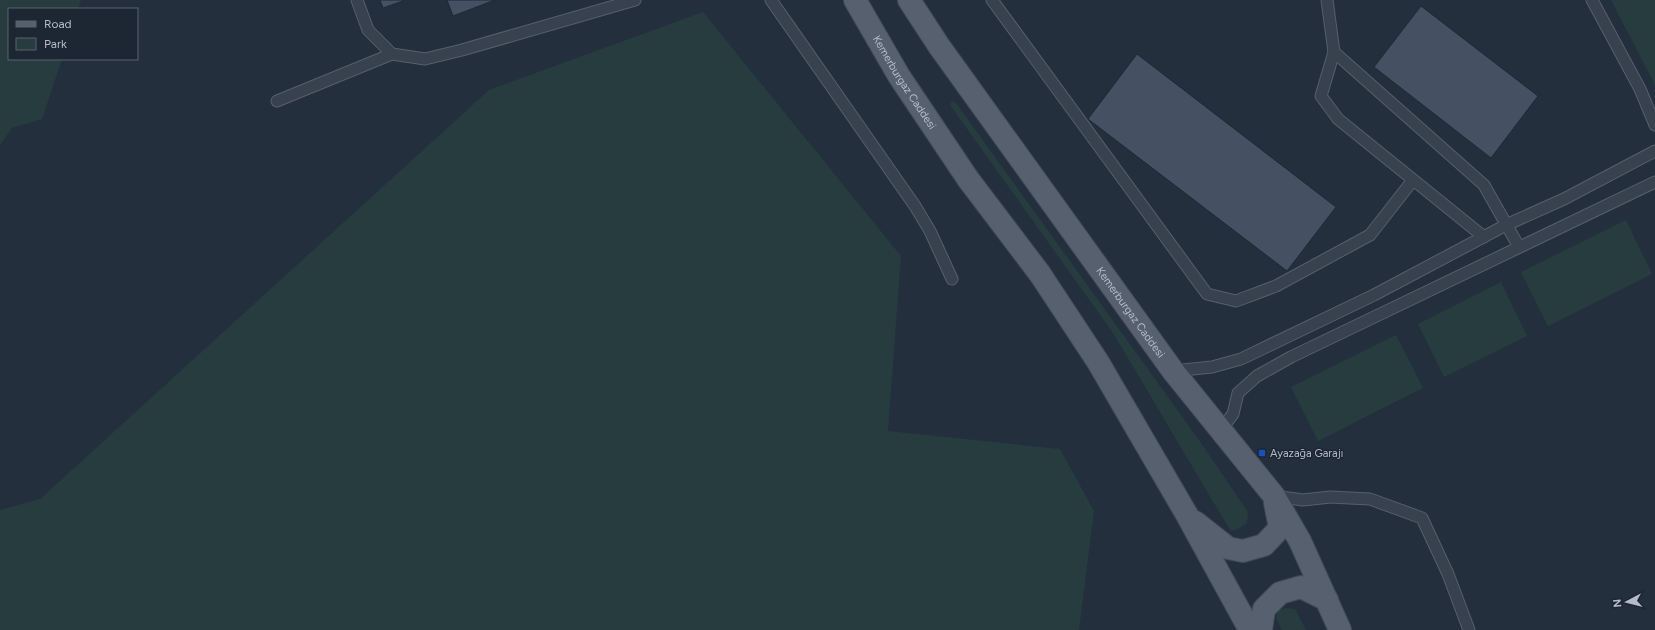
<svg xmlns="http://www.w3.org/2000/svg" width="1655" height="630" font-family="Figtree,sans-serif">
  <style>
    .green { fill: #263c3f }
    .building { fill: #455162; stroke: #1f2835 }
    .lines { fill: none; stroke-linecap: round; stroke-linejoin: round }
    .lane-casing { stroke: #565f6c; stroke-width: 13 }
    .primary-casing { stroke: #414a57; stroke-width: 24 }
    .lane { stroke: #38414e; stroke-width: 11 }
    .primary { stroke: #56606e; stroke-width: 22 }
    .transit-dot { fill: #1a4fb4; stroke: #1d2633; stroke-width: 1.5 }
    .labels { text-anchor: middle; stroke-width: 3; stroke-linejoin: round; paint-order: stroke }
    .street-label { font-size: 11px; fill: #b4bcc9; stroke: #1d2633 }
    .poi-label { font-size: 11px; fill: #b4bcc9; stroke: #1d2633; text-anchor: start }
  </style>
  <rect width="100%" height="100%" fill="#242f3e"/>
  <g class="green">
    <polygon points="0,0 81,0 78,9 9,9 9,59 62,59 42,119 12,128 0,145"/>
    <polygon points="1611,0 1655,0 1655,85"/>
    <polygon points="703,12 901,256 888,431 1060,449 1094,511 1079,630 0,630 0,510 40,499 489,90"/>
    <polygon points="952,101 956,103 1199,440 1246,509 1248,513 1247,523 1238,529 1231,531 1227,525 1113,333 950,105"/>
    <polygon points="1626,220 1652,274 1548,326 1521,272"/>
    <polygon points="1501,282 1527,336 1444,377 1418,324"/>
    <polygon points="1396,335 1423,388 1318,441 1291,387"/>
    <polygon points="1286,608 1295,609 1306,630 1282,630 1276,618 1279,610"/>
  </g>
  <g class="building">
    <polygon points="380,0 403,0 403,1 383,8"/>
    <polygon points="447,0 495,0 453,16"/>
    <polygon points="1421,6 1538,96 1491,158 1374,67"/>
    <polygon points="1137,54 1336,207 1287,271 1088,119"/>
  </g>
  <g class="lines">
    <defs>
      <g id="lane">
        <polyline points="357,0 368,30 392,54 425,59 462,50 635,0"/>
        <polyline points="771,0 915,206 930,231 952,279"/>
        <polyline points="992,0 1207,294 1236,301 1276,286 1370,235 1413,180"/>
        <polyline points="1327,0 1334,52 1321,96 1338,119 1484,237"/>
        <polyline points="1592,0 1640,89 1655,125"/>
        <polyline points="1334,52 1484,185 1519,247"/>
        <polyline points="277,101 392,54"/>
        <polyline points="1173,371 1212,367 1241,359 1374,295 1506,225 1564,199 1655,151"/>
        <polyline points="1220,431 1233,414 1238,393 1257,376 1291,357 1655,182"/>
        <polyline points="1274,496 1303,500 1330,497 1370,499 1422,518 1448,574 1469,630"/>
      </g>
      <g id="primary">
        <path id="s1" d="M855,0L899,76L968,179L1040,274L1098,362L1187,515L1250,630"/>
        <path id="s2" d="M909,0L939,46L1173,371L1274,496L1300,541L1340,630"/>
        <polyline points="1195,522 1228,548 1243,551 1264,545 1280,528 1275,503"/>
        <polyline points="1261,630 1264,609 1280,593 1301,587 1327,600"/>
      </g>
    </defs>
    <use href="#lane" class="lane-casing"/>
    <use href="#primary" class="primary-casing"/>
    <use href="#lane" class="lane"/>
    <use href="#primary" class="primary"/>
  </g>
  <rect class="transit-dot" x="1258" y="449" width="8" height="8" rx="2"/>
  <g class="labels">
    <g class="street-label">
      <text dy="4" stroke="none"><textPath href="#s1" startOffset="96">Kemerburgaz Caddesi</textPath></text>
      <text dy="4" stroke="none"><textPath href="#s2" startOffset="383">Kemerburgaz Caddesi</textPath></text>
    </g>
    <g class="poi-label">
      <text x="1270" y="457">Ayazağa Garajı</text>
    </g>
  </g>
  <rect x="8" y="8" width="130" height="52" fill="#1d2633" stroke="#59626f"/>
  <rect x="16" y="21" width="20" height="6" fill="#56606e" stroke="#59626f"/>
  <text x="44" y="28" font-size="12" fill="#b4bcc9">Road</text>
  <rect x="16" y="38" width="20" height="12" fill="#263c3f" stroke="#59626f"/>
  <text x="44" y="48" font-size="12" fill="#b4bcc9">Park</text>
  <g transform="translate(1627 602) rotate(263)" stroke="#1d2633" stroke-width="3" paint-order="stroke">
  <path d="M0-3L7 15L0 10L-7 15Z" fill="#b4bcc9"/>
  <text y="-6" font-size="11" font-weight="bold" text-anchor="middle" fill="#b4bcc9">N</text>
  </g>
</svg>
